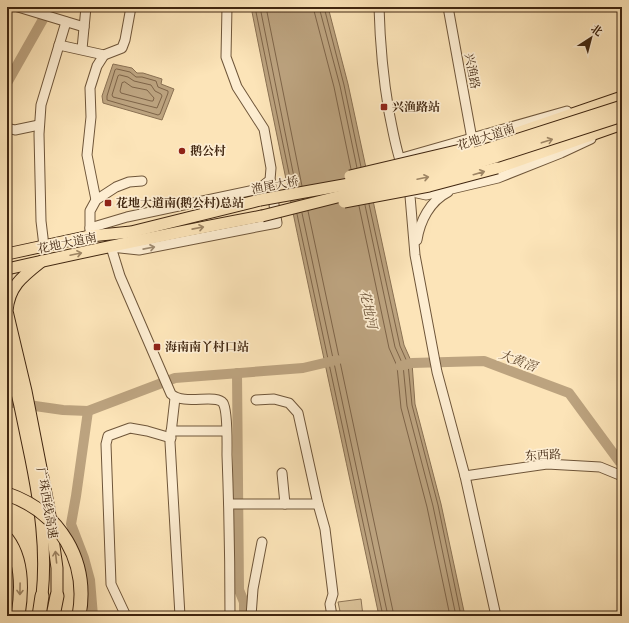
<svg xmlns="http://www.w3.org/2000/svg" width="629" height="623" font-family="'Gentium Book Plus','Noto Serif SC',serif">
  <style>
    .green { fill: #dcc49b; stroke: #8e7556 }
    .water { fill: #bca37f; stroke: #8a7153 }
    .lines { fill: none; stroke-linecap: round; stroke-linejoin: round }
    .shore { stroke: #7e6448; stroke-width: 1 }
    .river { stroke: #bca37f; stroke-width: 10 }
    .minor-casing { stroke: #6f563a; stroke-width: 11 }
    .major-casing { stroke: #402610; stroke-width: 13 }
    .highway-casing { stroke: #402610; stroke-width: 15 }
    .minor { stroke: #fdedd1; stroke-width: 9 }
    .major { stroke: #fce4b8; stroke-width: 11 }
    .highway { stroke: #fce4b8; stroke-width: 13 }
    .major-bridge-casing { stroke: #402610; stroke-width: 13; stroke-linecap: butt }
    .highway-bridge-casing { stroke: #402610; stroke-width: 15; stroke-linecap: butt }
    .major-bridge { stroke: #fce4b8; stroke-width: 11 }
    .highway-bridge { stroke: #fce4b8; stroke-width: 13 }
    .oneway { stroke: #9e8564 }
    .oneway2 { stroke: #9e8a70 }
    .poi-dot { fill: #8f2418; stroke: #fdedd1; stroke-width: 1.5 }
    .labels { text-anchor: middle; stroke-width: 3.5; stroke-linejoin: round; paint-order: stroke }
    .street-label { font-size: 12px; fill: #402610; stroke: #fdedd1 }
    .poi-label { font-size: 12px; font-weight: bold; fill: #402610; stroke: #fdedd1; text-anchor: start }
    .water-label { font-size: 13px; font-style: italic; fill: #654c31; stroke: #fdedd1 }
  </style>
  <rect width="100%" height="100%" fill="#fce4b8"/>
  <filter id="stains"><feTurbulence type="fractalNoise" baseFrequency=".005" numOctaves="4"/><feColorMatrix values="0 0 0 0 .2 0 0 0 0 .09 0 0 0 0 .02 0 0 0 .5 -.17"/></filter>
  <radialGradient id="worn" r=".72"><stop offset=".6" stop-color="#630" stop-opacity="0"/><stop offset="1" stop-color="#630" stop-opacity=".3"/></radialGradient>
  <polygon class="green" points="361,599 363,616 341,616 338,602"/>
  <g class="water">
    <path d="M251,7H328L348,84L404,345L412,363L415,404L441,504L465,616H379C336,413 291,210 251,7Z"/>
    <polygon points="113,64 132,68 137,73 143,73 162,79 161,84 174,89 162,120 103,103 102,96"/>
  </g>
  <g class="lines">
    <g class="shore">
      <polyline points="255,7 292,188"/>
      <polyline points="260,7 296,187"/>
      <polyline points="266,7 302,186"/>
      <polyline points="313,7 334,87 351,169"/>
      <polyline points="319,7 340,86 357,168"/>
      <polyline points="324,7 344,85 361,167"/>
      <polygon points="117,69 130,72 136,77 142,77 156,81 158,87 168,91 168,93 160,114 158,115 107,100 107,96 115,70"/>
      <polygon points="120,75 128,77 134,81 151,85 155,91 161,94 162,96 157,108 113,97 112,95 118,76"/>
      <polygon points="125,82 132,87 147,90 154,98 153,101 151,101 121,93 120,91 122,83"/>
      <polyline points="369,204 400,346 408,364 412,405 438,505 461,616"/>
      <polyline points="365,205 395,347 403,365 407,406 433,506 456,616"/>
      <polyline points="359,206 389,348 397,366 401,408 427,507 450,616"/>
      <polyline points="308,211 394,616"/>
      <polyline points="302,213 388,616"/>
      <polyline points="297,214 383,616"/>
    </g>
    <g class="river">
      <polyline points="7,83 46,14 48,7"/>
      <polyline points="400,366 412,363 484,361 569,393 619,461 622,463"/>
      <polyline points="237,373 239,590 244,602 244,616"/>
      <polyline points="7,402 63,410 88,411 175,378 303,368 337,360"/>
      <polyline points="88,411 76,496 71,524 84,558 90,580 93,616"/>
    </g>
    <defs>
      <g id="minor">
        <polyline points="18,7 84,27"/>
        <path d="M379,7C380,42 383,77 389,112C393,131 396,151 403,169"/>
        <polyline points="448,7 472,139"/>
        <polyline points="59,45 104,55 122,48 125,40 131,7"/>
        <polyline points="82,49 86,7"/>
        <polyline points="7,128 15,130 39,125"/>
        <polyline points="402,158 567,111"/>
        <polyline points="407,183 410,196 415,255 437,372 465,476 496,616"/>
        <polyline points="409,186 417,193 426,195 498,178 561,153 591,139"/>
        <polyline points="96,200 87,155 91,117 90,88 97,66 104,55"/>
        <polyline points="90,228 127,217 259,189 270,180 271,168 264,129 237,87 226,57 227,7"/>
        <polyline points="90,234 90,211 96,200 116,187 129,182 142,181"/>
        <path d="M417,240C420,221 430,201 448,192"/>
        <polyline points="44,246 41,221 39,134 41,105 66,22"/>
        <polyline points="175,398 170,442 180,616"/>
        <polyline points="256,400 274,399 289,403 298,413 318,504 325,529 333,594 330,604 332,616"/>
        <polyline points="171,431 226,431"/>
        <polyline points="282,473 285,504"/>
        <polyline points="465,476 547,464 600,467 622,476"/>
        <polyline points="229,504 318,504"/>
        <polyline points="126,616 111,584 106,444 108,436 130,428 147,431 171,438"/>
        <path d="M230,616C230,562 229,508 227,455C227,444 228,411 223,403C216,393 184,406 171,394L120,276L111,247L139,250L277,223L270,180"/>
        <polyline points="251,616 253,589 262,542"/>
      </g>
      <g id="major">
        <polyline points="491,142 622,97"/>
        <polyline points="497,168 622,124"/>
        <polyline points="7,254 90,236 131,232 260,200"/>
        <path d="M42,261C23,276 9,286 7,311L26,391L49,509L57,568V596"/>
        <path d="M7,269C92,250 177,232 262,216"/>
        <path d="M7,351C16,387 24,423 31,459C40,504 47,549 42,596"/>
      </g>
      <g id="highway">
        <path d="M7,539C23,560 22,591 18,616"/>
        <polyline points="39,616 42,596"/>
        <polyline points="53,616 57,596"/>
      </g>
    </defs>
    <use href="#minor" class="minor-casing"/>
    <use href="#major" class="major-casing"/>
    <use href="#highway" class="highway-casing"/>
    <use href="#minor" class="minor"/>
    <use href="#major" class="major"/>
    <use href="#highway" class="highway"/>
    <defs>
      <g id="major-bridge">
        <polyline points="350,176 469,148"/>
        <polyline points="260,200 355,183 441,164 622,106"/>
        <polyline points="344,202 429,186 497,168"/>
        <polyline points="262,216 357,192 443,174 622,116"/>
      </g>
      <path id="highway-bridge" d="M7,494C60,512 89,561 79,616"/>
    </defs>
    <use href="#major-bridge" class="major-bridge-casing"/>
    <use href="#highway-bridge" class="highway-bridge-casing"/>
    <use href="#major-bridge" class="major-bridge"/>
    <use href="#highway-bridge" class="highway-bridge"/>
  </g>
  <defs><path id="oneway-shaft" d="M-6 0H5M1.5-3L5.5 0L1.5 3" fill="none" stroke-width="1.6" stroke-linecap="round" stroke-linejoin="round"/></defs>
  <g class="oneway">
    <use href="#oneway-shaft" transform="translate(547 141) rotate(-18)"/>
    <use href="#oneway-shaft" transform="translate(479 173) rotate(-16)"/>
    <use href="#oneway-shaft" transform="translate(423 178) rotate(-12)"/>
    <use href="#oneway-shaft" transform="translate(198 228) rotate(-11)"/>
    <use href="#oneway-shaft" transform="translate(76 254) rotate(-12)"/>
    <use href="#oneway-shaft" transform="translate(56 557) rotate(-96)"/>
    <use href="#oneway-shaft" transform="translate(20 589) rotate(91)"/>
  </g>
  <use class="oneway2" href="#oneway-shaft" transform="translate(149 248) rotate(-11)"/>
  <g class="poi-dot">
    <rect x="380" y="103" width="8" height="8" rx="2"/>
    <circle cx="182" cy="151" r="4"/>
    <rect x="104" y="199" width="8" height="8" rx="2"/>
    <rect x="153" y="343" width="8" height="8" rx="2"/>
  </g>
  <g class="labels">
    <g class="street-label">
      <text transform="translate(472 71) rotate(79)" y="4">兴渔路</text>
      <text transform="translate(486 137) rotate(-18)" y="4">花地大道南</text>
      <text transform="translate(275 185) rotate(-11)" y="4">渔尾大桥</text>
      <text transform="translate(67 243) rotate(-12)" y="4">花地大道南</text>
      <text transform="translate(543 455) rotate(-3)" y="4">东西路</text>
      <text transform="translate(47 503) rotate(80)" y="4">广珠西线高速</text>
    </g>
    <g class="poi-label">
      <text x="392" y="111">兴渔路站</text>
      <text x="190" y="155">鹅公村</text>
      <text x="116" y="207">花地大道南(鹅公村)总站</text>
      <text x="165" y="351">海南南丫村口站</text>
    </g>
    <g class="water-label">
      <text transform="translate(369 309) rotate(78)" y="5">花地河</text>
      <text transform="translate(518 360) rotate(20)" y="5">大黄滘</text>
    </g>
  </g>
  <rect width="629" height="623" fill="none" stroke="#fce4b8" stroke-width="24"/>
  <rect x="8" y="8" width="613" height="607" fill="none" stroke="#402610" stroke-width="2"/>
  <rect x="12" y="12" width="605" height="599" fill="none" stroke="#402610"/>
  <g transform="translate(591 38) rotate(36)" stroke="#fdedd1" stroke-width="3" paint-order="stroke">
  <path d="M0-3L7 15L0 10L-7 15Z" fill="#402610"/>
  <text y="-6" font-size="11" font-weight="bold" text-anchor="middle" fill="#402610">北</text>
  </g>
  <rect width="100%" height="100%" filter="url(#stains)"/>
  <rect width="100%" height="100%" fill="url(#worn)"/>
</svg>
